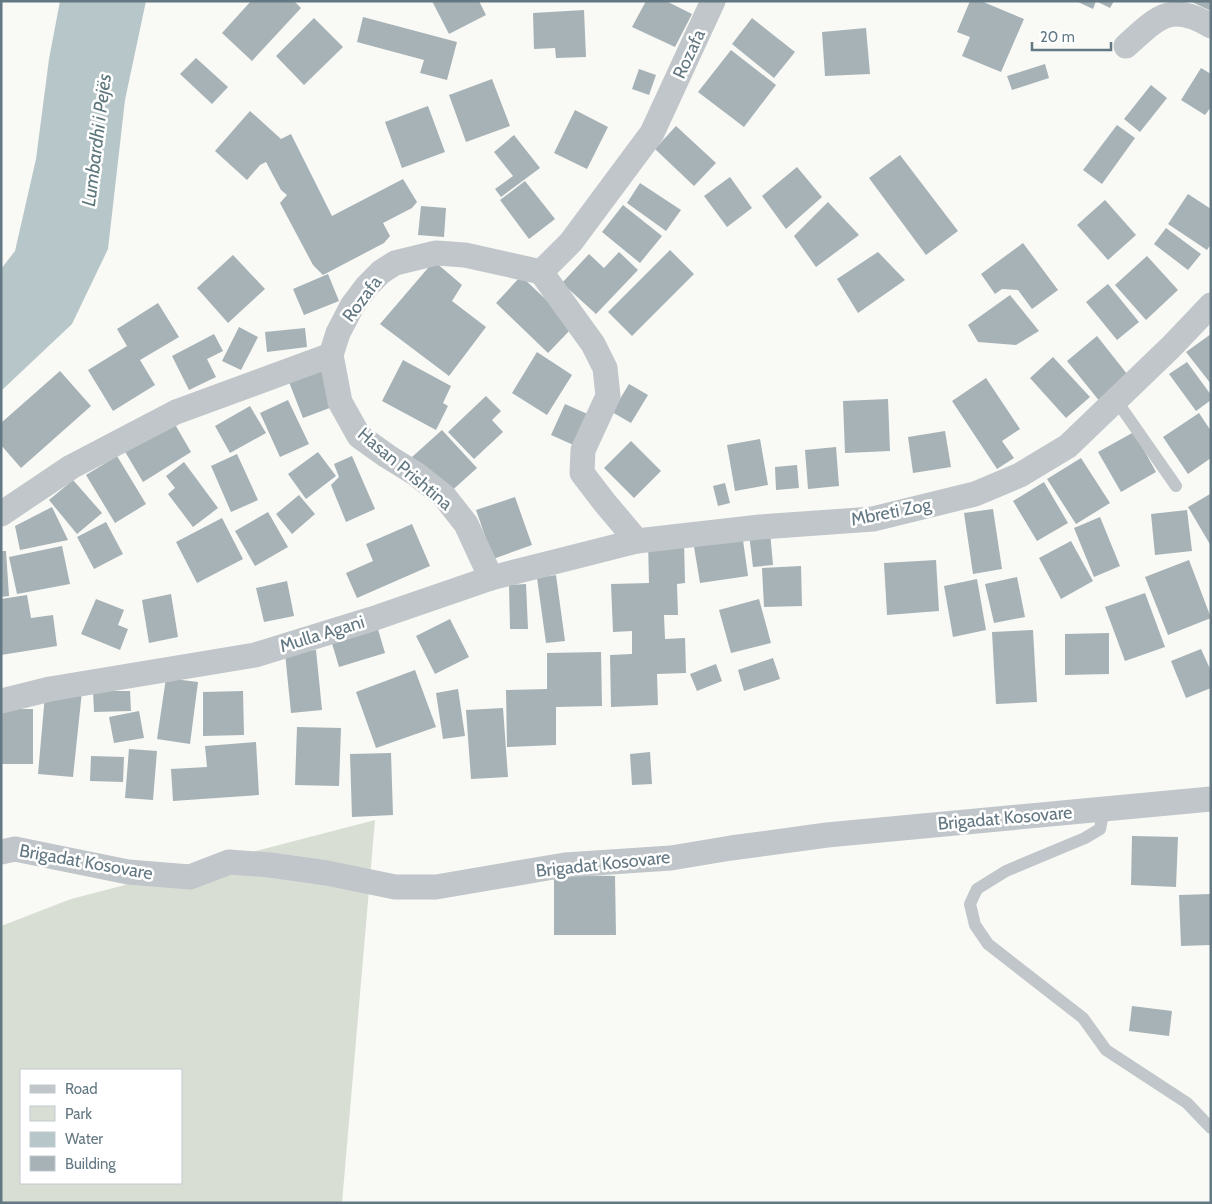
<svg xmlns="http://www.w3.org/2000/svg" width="1212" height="1204" font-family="Cabin,sans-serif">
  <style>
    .green { fill: #d9ded5; fill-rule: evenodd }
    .water { fill: #b7c7c9 }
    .building { fill: #a6b2b6 }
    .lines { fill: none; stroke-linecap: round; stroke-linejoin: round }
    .service { stroke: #c0c6c9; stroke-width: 12 }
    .minor { stroke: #c0c6c9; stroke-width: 25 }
    .labels { text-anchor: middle; stroke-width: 5; stroke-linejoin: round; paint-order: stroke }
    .street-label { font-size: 18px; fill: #637882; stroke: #fff }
    .water-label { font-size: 19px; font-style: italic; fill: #5e777c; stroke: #fff }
  </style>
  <rect width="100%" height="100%" fill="#f9f9f6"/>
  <path class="green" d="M375,820L342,1203H1V926L71,899ZM21,1070H181V1183H21Z"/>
  <polygon class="water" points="60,1 146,1 125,100 108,249 72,324 1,391 1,269 15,251 36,159 49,59"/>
  <g class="building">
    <polygon points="251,1 294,1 301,8 252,61 222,33"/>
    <polygon points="432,1 479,1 486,15 449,34"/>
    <polygon points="646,1 666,1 692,14 675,47 632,27"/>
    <polygon points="970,1 981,1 1024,19 1001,72 962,56 970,37 957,32"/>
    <polygon points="1076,1 1114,1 1110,8 1096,1 1093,9"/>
    <polygon points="1190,1 1211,1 1211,11"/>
    <polygon points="584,10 586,57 556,58 555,48 534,49 533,13"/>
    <polygon points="363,17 457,42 447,80 420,73 424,60 357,42"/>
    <polygon points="314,18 343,47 304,85 276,56"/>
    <polygon points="752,18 795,52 774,78 732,44"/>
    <polygon points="866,28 870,74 825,76 822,32"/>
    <polygon points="731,50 776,85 744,127 698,92"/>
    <polygon points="196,58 228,87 212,104 180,74"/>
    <polygon points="1045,64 1049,78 1012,90 1007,76"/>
    <polygon points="1201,68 1211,74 1211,107 1205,115 1181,100"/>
    <polygon points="639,69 656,75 649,95 632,89"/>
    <polygon points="492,79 510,126 466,142 449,95"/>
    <polygon points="1151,85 1167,98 1140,132 1124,119"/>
    <polygon points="428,106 445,152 402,168 385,122"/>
    <polygon points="575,110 608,127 587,169 554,153"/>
    <polygon points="250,111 281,139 291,134 332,216 403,179 417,202 412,208 383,223 390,236 384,243 323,275 313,265 280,203 287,195 281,190 266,162 260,165 247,180 215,151"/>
    <polygon points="1117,125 1135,138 1102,184 1083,170"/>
    <polygon points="676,126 716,163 694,186 655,149"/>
    <polygon points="514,135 540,168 501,197 495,189 513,176 494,152"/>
    <polygon points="900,155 958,231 926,255 869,178"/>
    <polygon points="797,167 822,197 786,229 762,196"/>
    <polygon points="730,177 752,208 727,227 704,196"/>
    <polygon points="525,181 555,219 529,239 500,200"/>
    <polygon points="640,183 681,210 666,231 627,203"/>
    <polygon points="1188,194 1211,209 1211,244 1207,250 1168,224"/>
    <polygon points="1105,200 1136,235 1108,260 1077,225"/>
    <polygon points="828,202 859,235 816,267 794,236"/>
    <polygon points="623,205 662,236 640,263 602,232"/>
    <polygon points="421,206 446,208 444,237 418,235"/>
    <polygon points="1166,228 1201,254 1188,270 1154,244"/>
    <polygon points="1023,243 1058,290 1032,309 1018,290 1002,289 995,294 981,274"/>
    <polygon points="670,250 694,274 632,336 608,312"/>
    <polygon points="619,252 638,270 596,314 562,283 589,254 604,268"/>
    <polygon points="878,252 905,280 858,313 837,279"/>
    <polygon points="233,255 265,289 228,323 197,288"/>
    <polygon points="1147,256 1178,290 1146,320 1115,285"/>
    <polygon points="434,261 462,285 452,301 486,327 449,376 380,324"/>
    <polygon points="328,274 339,301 304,315 293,289"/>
    <polygon points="521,276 574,326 548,353 496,303"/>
    <polygon points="1108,284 1139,322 1117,340 1086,302"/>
    <polygon points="1010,295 1039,331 1016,345 978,342 968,325"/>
    <polygon points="158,303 179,337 140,360 155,385 113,411 88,370 127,346 117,329"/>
    <polygon points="239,327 258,337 241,370 222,361"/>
    <polygon points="305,328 307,347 267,352 265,332"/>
    <polygon points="214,334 223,351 207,359 216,377 189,390 172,356"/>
    <polygon points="1211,334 1211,384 1186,352"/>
    <polygon points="1097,336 1131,379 1101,403 1067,361"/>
    <polygon points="537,352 572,375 547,415 512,393"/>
    <polygon points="1053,357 1090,397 1066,418 1030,378"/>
    <polygon points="403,360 451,386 443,403 448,406 436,430 382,401"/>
    <polygon points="1187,362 1211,395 1211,400 1196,411 1169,374"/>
    <polygon points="321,370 335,406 303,418 289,382"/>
    <polygon points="60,371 91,406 21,468 1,445 1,423"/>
    <polygon points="986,378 1020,429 1002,441 1014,458 997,469 952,401"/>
    <polygon points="629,384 648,395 631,423 612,412"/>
    <polygon points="486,396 501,411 492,420 503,432 474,459 448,432"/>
    <polygon points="888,399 890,451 845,453 843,401"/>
    <polygon points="288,400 309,444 280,457 260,413"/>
    <polygon points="565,404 592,416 578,447 551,435"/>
    <polygon points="250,406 266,433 230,453 215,426"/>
    <polygon points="1199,413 1211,431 1211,458 1188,474 1163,437"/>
    <polygon points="173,421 191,452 143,482 124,450"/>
    <polygon points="442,430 477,468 447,495 412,457"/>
    <polygon points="945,431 951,467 913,473 908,437"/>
    <polygon points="1134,432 1156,472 1121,492 1098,452"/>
    <polygon points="760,439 768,485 735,491 727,445"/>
    <polygon points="631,441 661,471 634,498 604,468"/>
    <polygon points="836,447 839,486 808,489 805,450"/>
    <polygon points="318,452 336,476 306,499 288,474"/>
    <polygon points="237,454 258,500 231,512 211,466"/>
    <polygon points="117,456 146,504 115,523 86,475"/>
    <polygon points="352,456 375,509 346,522 331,485 339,477 334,464"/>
    <polygon points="1081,458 1110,503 1076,524 1047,479"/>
    <polygon points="184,462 218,508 193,527 168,494 175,488 166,476"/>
    <polygon points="797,465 799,488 776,490 775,467"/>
    <polygon points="73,480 102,513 77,534 49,500"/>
    <polygon points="1044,482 1068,523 1037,541 1013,501"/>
    <polygon points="725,483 730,503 718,506 713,486"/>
    <polygon points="1210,494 1211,495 1211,546 1188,507"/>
    <polygon points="299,495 315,514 292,534 276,514"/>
    <polygon points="515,497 532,545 493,559 476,510"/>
    <polygon points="52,507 68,540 20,550 15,526"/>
    <polygon points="993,509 1002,569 973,574 964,513"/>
    <polygon points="1187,510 1192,551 1155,555 1151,514"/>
    <polygon points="268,512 288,547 255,566 235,531"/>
    <polygon points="1100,517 1120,566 1094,577 1074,528"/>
    <polygon points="222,518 243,559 197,583 176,542"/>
    <polygon points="106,522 123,554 94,569 77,537"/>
    <polygon points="412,524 430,566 357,598 346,573 373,561 366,544"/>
    <polygon points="770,532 773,565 753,567 749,534"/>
    <polygon points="742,533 748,576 700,583 693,541"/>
    <polygon points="684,541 685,583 677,584 678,615 664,615 665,639 685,638 686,673 657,674 658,705 611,707 610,655 632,654 632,631 613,632 611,584 649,583 648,542"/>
    <polygon points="1071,541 1093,581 1061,599 1039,558"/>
    <polygon points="62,546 70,584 17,594 9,557"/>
    <polygon points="1,551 6,551 9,596 1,597"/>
    <polygon points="936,560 939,611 887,615 884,563"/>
    <polygon points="1189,560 1211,618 1168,635 1145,577"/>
    <polygon points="801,566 802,606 764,607 762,568"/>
    <polygon points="556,575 565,641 546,643 537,578"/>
    <polygon points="1017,577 1025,617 994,623 985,584"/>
    <polygon points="977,579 986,630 953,637 944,586"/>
    <polygon points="287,581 294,616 264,622 256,588"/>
    <polygon points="526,584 528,629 510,629 509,585"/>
    <polygon points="1145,593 1165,647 1125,661 1105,607"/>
    <polygon points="171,594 178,637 149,643 142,600"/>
    <polygon points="27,595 31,618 53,615 57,646 1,655 1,599"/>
    <polygon points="96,599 124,610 118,625 128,629 120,650 81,634"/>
    <polygon points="759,599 771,643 731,653 719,610"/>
    <polygon points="450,619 469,657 435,674 416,636"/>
    <polygon points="377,626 385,653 339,667 331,640"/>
    <polygon points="1033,630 1037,702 996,704 992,632"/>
    <polygon points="1109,633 1109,674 1065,675 1065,634"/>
    <polygon points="1201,649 1211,671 1211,688 1186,698 1171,661"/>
    <polygon points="316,650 322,710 291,713 285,653"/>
    <polygon points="601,652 602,706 556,707 556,745 507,747 506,690 547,689 547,653"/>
    <polygon points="773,658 780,679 744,691 738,670"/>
    <polygon points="716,664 722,681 697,691 690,674"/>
    <polygon points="415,670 436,727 376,748 356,692"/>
    <polygon points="166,678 198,682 190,744 157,739"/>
    <polygon points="458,689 465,736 443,739 436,693"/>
    <polygon points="82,691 73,777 38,774 45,695"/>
    <polygon points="93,691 130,691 131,711 94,712"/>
    <polygon points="243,691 244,735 203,736 203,692"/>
    <polygon points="503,708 508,777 471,779 466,710"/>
    <rect x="1" y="709" width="32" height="55"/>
    <polygon points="139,711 144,738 114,743 109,717"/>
    <polygon points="297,727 341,728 339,786 295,785"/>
    <polygon points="256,742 259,795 173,801 171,769 207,767 205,746"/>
    <polygon points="129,749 157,751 153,800 125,798"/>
    <polygon points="650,752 652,784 632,785 630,754"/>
    <polygon points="391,753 393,815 352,817 350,754"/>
    <polygon points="91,756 124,757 123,782 90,781"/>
    <polygon points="1132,836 1178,837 1176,887 1131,885"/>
    <polygon points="554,875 615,876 616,935 554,935"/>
    <polygon points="1211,894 1211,945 1181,946 1179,895"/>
    <polygon points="1132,1006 1172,1011 1169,1036 1129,1031"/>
  </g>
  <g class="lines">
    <g class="service">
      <polyline points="1116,400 1176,486"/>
      <polyline points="1104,809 1100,829 1085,838 1006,871 977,889 970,904 975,925 988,944 1083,1018 1106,1050 1187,1103 1211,1128"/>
    </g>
    <g class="minor">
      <path d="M1126,46C1157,18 1171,1 1211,26"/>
      <polyline points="541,272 593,344 605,368 608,396 583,450 582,473 605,503 637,541"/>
      <polyline points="331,355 340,402 359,436 387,456 416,474 444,496 466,524 491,578"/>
      <polyline points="1,514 71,467 176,412 331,355 338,333 352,306 367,286 381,272 395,263 436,253 465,255 541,272 571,242 652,133 713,1"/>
      <polyline points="1,701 50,689 255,655 372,619 491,578 637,541 760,527 873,519 975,494 1020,475 1068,446 1171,347 1211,305"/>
      <polyline points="1,852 15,849 128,872 190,877 229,862 270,865 327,873 395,887 436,887 565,865 671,858 731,848 827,835 1211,799"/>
    </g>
  </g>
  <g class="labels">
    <g class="street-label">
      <text transform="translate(689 54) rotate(-65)" y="6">Rozafa</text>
      <text transform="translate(362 299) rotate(-53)" y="6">Rozafa</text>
      <text transform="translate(405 469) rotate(40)" y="6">Hasan Prishtina</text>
      <text transform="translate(891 512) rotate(-11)" y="6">Mbreti Zog</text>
      <text transform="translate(322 634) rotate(-17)" y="6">Mulla Agani</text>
      <text transform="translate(1005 818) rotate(-5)" y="6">Brigadat Kosovare</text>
      <text transform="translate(86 862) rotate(10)" y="6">Brigadat Kosovare</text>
      <text transform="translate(603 864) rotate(-6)" y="6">Brigadat Kosovare</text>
    </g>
    <g class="water-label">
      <text transform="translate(96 140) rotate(-83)" y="7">Lumbardhi i Pejës</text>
    </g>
  </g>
  <rect width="1212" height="1204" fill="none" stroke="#637882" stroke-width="5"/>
  <rect x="20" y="1069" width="162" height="115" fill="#ffffff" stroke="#c1c9cd"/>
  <rect x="30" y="1085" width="25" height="8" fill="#c0c6c9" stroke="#c1c9cd"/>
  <text x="65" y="1094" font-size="15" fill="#637882">Road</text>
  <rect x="30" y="1106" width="25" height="15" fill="#d9ded5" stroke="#c1c9cd"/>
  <text x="65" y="1119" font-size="15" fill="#637882">Park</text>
  <rect x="30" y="1132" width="25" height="15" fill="#b7c7c9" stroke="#c1c9cd"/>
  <text x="65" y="1144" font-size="15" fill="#637882">Water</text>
  <rect x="30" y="1156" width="25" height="15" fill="#a6b2b6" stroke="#c1c9cd"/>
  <text x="65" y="1169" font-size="15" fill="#637882">Building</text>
  <path d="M1032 42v8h79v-8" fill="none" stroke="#637882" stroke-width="2.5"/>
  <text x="1040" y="42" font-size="15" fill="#637882" stroke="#ffffff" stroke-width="4" paint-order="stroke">20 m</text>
</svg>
